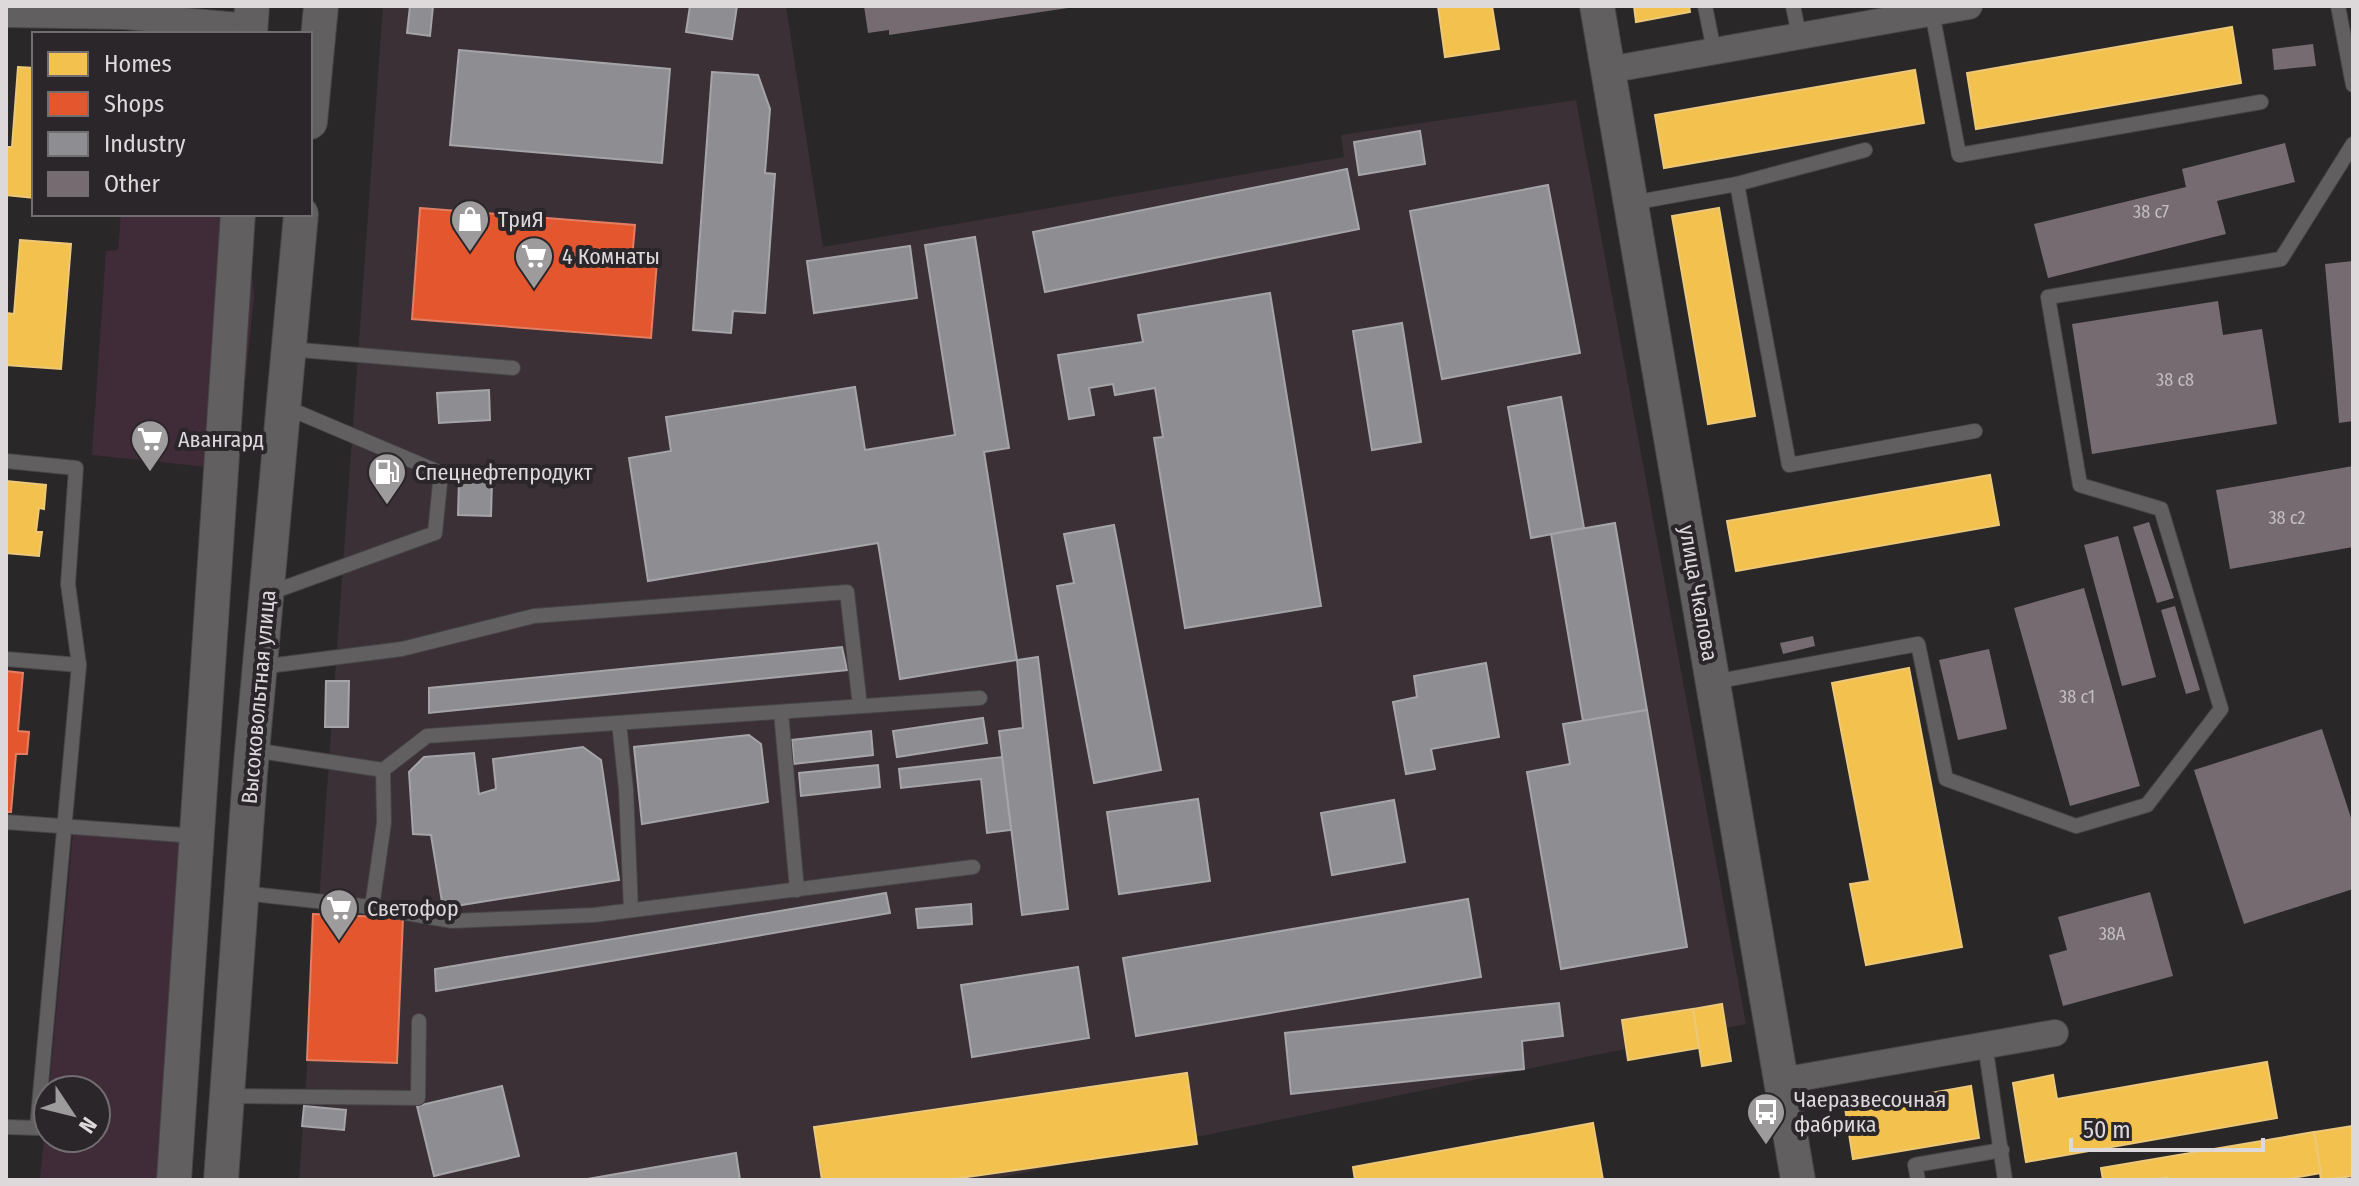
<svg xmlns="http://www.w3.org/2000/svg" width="2359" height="1186" font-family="'Fira Sans Condensed',sans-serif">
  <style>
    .built { fill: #3a3036 }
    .green { fill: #402c39 }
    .homes { fill: #f2c14e; stroke: #ecc878; stroke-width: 2 }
    .shops { fill: #e4572e; stroke: #e27e62; stroke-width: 2 }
    .industry { fill: #8d8d92; stroke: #a5a4a8; stroke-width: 2 }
    .building { fill: #756b71 }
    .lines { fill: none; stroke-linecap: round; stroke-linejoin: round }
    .service-casing { stroke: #474546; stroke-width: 16 }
    .minor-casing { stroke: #474546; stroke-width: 28 }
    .tertiary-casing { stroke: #474546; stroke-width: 36 }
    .service { stroke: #615f60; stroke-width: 14 }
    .minor { stroke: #615f60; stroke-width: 26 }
    .tertiary { stroke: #615f60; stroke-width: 34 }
    .labels { text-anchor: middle; stroke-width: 8; stroke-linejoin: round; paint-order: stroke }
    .number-label { font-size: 18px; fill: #c3bec0 }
    .poi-label { font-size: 22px; fill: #ddd9db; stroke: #2b2629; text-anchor: start }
    .street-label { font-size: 22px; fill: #ddd9db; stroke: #2b2629 }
  </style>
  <rect width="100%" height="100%" fill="#2a2729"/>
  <polygon class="built" points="383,6 786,6 823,247 1344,157 1341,135 1576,100 1746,1024 987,1180 299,1180"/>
  <g class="green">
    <polygon points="121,214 235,214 248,231 254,297 236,470 92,455 106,251 118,250"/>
    <polygon points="73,834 180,841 164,1180 40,1180 48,1096 48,1138 96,1138 96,1090 49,1090"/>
  </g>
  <g class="homes">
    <polygon points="1438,6 1492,6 1499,49 1445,57"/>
    <polygon points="1634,6 1689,6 1690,12 1636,22"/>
    <polygon points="2232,27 2241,83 1976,129 1967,73"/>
    <polygon points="18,67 34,68 34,198 6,195 6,147 12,147"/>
    <polygon points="1915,70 1924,123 1664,168 1655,115"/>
    <polygon points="1719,208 1755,416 1708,424 1672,216"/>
    <polygon points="20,240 71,244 61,369 6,365 6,313 14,314"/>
    <polygon points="1990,475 1999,525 1736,571 1727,521"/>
    <polygon points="6,481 46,485 44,509 39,508 36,532 42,532 39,556 6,553"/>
    <polygon points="1909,668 1962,947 1866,965 1850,884 1870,881 1832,683"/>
    <polygon points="1722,1004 1731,1061 1702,1066 1693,1009"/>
    <polygon points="1693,1009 1699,1048 1628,1060 1622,1020"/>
    <polygon points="2267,1062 2277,1118 2026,1162 2013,1083 2053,1075 2057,1099"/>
    <polygon points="1187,1073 1197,1144 946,1180 822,1180 814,1127"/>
    <polygon points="1971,1086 1979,1138 1853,1159 1845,1108"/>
    <polygon points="1593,1123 1603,1180 1355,1180 1353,1167"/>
    <polygon points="2353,1126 2353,1176 2321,1180 2314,1132"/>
    <polygon points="2314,1132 2321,1173 2282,1180 2168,1180 2167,1177 2152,1180 2103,1180 2101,1168"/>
  </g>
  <g class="shops">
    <polygon points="420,208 635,225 632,259 657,261 651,338 412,319"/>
    <polygon points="6,671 23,673 18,731 29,732 27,754 16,754 11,812 6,812"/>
    <polygon points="313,914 403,918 397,1063 307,1060"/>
  </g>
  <g class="industry">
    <polygon points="410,6 433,6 430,36 407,33"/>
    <polygon points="690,6 737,6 732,39 686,32"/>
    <polygon points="459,50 670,69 662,163 450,145"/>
    <polygon points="712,72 758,75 770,109 765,173 775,174 765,313 733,311 731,333 693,330"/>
    <polygon points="1420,131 1425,164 1359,175 1354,142"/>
    <polygon points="1347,169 1359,229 1045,292 1033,232"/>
    <polygon points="1548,185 1580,353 1442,379 1410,211"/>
    <polygon points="975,237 1009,448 984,452 1017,660 900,679 878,543 648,581 629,458 671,451 666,417 855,387 865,450 955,435 925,245"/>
    <polygon points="910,246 917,298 814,313 807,261"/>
    <polygon points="1270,293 1321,606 1185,628 1154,438 1163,437 1155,388 1115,395 1113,384 1089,388 1094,415 1069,419 1058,355 1143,342 1138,315"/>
    <polygon points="1402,323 1421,442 1372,450 1353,331"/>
    <polygon points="489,390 490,420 439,423 437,393"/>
    <polygon points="1561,397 1584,528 1531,538 1508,407"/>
    <polygon points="459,480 492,481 491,516 458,515"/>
    <polygon points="1615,523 1647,710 1583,721 1551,534"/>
    <polygon points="1114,525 1161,770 1094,783 1057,586 1074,583 1064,534"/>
    <polygon points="842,647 847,670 429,713 429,688"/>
    <polygon points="1038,657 1068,909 1022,915 999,731 1023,728 1017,660"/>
    <polygon points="1486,663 1499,737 1431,749 1435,769 1406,774 1393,702 1417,697 1414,676"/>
    <polygon points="326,681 349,681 348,727 325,727"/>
    <polygon points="1647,710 1687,947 1561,969 1527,772 1570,764 1563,724"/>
    <polygon points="983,718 987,743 897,757 893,731"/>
    <polygon points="871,731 873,755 794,764 792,740"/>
    <polygon points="749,735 761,744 768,802 642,824 634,747"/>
    <polygon points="583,747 601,760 619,880 443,908 431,835 413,834 409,772 424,757 474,753 479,794 496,789 493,759"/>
    <polygon points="1002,757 1011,830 987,833 981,779 901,788 899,769"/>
    <polygon points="878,765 880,787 801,796 799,773"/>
    <polygon points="1198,799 1210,881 1119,894 1107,812"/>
    <polygon points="1394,800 1405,862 1332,875 1321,813"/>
    <polygon points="886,893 890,913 436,991 435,969"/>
    <polygon points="1468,899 1481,977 1136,1036 1123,958"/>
    <polygon points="971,904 972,924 918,928 916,909"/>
    <polygon points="1078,967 1089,1038 972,1057 961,985"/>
    <polygon points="1559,1003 1563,1036 1522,1041 1524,1069 1291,1094 1285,1033"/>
    <polygon points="502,1086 519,1156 434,1176 417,1106"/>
    <polygon points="304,1106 346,1110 344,1130 302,1126"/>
    <polygon points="736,1153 740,1180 582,1180"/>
  </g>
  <g class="building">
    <polygon points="864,6 1068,6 1068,8 889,35 889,30 868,33"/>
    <polygon points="2313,44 2316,66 2274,70 2272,49"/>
    <polygon points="2285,143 2295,182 2217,201 2226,234 2048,278 2034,224 2186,187 2182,169"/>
    <polygon points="2353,261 2353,421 2339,423 2325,264"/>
    <polygon points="2218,301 2223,335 2262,329 2277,424 2092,454 2072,324"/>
    <polygon points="2353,466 2353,547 2230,569 2216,490"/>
    <polygon points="2149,522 2174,598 2157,603 2133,527"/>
    <polygon points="2118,536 2156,677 2122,686 2084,545"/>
    <polygon points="2084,588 2140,786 2070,806 2014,608"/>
    <polygon points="2175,606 2200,690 2186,694 2161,610"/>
    <polygon points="1813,636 1815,646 1783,654 1780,643"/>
    <polygon points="1989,649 2007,729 1958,740 1939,660"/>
    <polygon points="2322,729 2353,824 2353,889 2244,924 2194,770"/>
    <polygon points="2150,892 2173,976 2063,1006 2049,955 2067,950 2058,917"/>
  </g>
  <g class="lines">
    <defs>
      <g id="service">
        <polyline points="1705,6 1714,51"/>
        <polyline points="1793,6 1799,35"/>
        <polyline points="2338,6 2353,85"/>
        <polyline points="1932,12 1959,155 2261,102"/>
        <polyline points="1737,184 1789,465 1975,431"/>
        <polyline points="1632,203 1737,184 1865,150"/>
        <polyline points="288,349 513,368"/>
        <polyline points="6,461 76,468 68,584 79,665 37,1128 6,1127"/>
        <polyline points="267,594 435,533 441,473 283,406"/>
        <polyline points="6,659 79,665"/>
        <polyline points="260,667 402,649 534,616 847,592 860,706"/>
        <polyline points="1714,682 1918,644 1946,779 2076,826 2147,805 2221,709 2161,509 2080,485 2048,297 2281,259 2353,144"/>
        <polyline points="781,712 797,890"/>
        <polyline points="619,723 626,789 631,910"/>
        <polyline points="383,770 427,736 980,698"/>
        <polyline points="6,822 196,836"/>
        <polyline points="242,893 372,907 384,823 383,770 253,750"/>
        <polyline points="372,907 452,921 594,915 973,867"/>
        <polyline points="1985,1044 2005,1180"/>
        <polyline points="227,1096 418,1098 419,1021"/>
        <polyline points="1918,1180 1915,1165 2002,1150"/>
      </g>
      <g id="minor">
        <polyline points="6,14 125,16 251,27"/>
        <polyline points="1608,70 1969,6"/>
        <polyline points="1781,1081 2055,1033"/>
      </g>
      <g id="tertiary">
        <polyline points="1597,6 1798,1180"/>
        <polyline points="250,34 252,6"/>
        <polyline points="310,122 321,6"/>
        <polyline points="174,1180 238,214"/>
        <polyline points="221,1180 250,774 301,214"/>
      </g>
    </defs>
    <use href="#service" class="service-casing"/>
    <use href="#minor" class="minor-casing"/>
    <use href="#tertiary" class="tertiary-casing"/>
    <use href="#service" class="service"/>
    <use href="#minor" class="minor"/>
    <use href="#tertiary" class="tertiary"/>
  </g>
  <defs>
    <symbol id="shop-pin" viewBox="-11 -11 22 30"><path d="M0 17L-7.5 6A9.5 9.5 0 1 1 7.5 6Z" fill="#9e9b9d" stroke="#2b2629"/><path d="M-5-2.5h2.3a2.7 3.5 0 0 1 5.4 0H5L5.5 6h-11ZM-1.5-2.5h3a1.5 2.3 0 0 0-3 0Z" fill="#fff"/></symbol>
    <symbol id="supermarket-pin" viewBox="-11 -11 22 30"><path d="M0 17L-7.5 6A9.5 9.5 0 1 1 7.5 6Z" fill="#9e9b9d" stroke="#2b2629"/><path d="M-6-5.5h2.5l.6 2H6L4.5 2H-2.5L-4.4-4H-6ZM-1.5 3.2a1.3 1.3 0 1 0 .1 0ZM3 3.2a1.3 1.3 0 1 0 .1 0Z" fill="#fff"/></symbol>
    <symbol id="fuel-pin" viewBox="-11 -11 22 30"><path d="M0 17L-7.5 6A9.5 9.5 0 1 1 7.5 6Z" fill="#9e9b9d" stroke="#2b2629"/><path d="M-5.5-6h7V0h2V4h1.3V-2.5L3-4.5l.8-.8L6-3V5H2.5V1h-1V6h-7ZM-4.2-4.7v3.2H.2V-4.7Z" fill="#fff"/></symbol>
    <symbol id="bus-pin" viewBox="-11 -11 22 30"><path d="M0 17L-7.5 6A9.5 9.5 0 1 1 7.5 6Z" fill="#9e9b9d" stroke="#2b2629"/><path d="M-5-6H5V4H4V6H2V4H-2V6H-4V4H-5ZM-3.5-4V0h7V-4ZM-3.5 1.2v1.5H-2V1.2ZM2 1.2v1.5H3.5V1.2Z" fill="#fff"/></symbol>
  </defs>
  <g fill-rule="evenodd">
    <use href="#shop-pin" x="448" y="197" width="44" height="60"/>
    <use href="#supermarket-pin" x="512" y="234" width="44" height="60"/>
    <use href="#supermarket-pin" x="128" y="417" width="44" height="60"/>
    <use href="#fuel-pin" x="365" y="450" width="44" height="60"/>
    <use href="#supermarket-pin" x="317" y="886" width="44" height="60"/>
    <use href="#bus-pin" x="1744" y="1090" width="44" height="60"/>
  </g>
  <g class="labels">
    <g class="number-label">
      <text x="2151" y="218">38 с7</text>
      <text x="2175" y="386">38 с8</text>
      <text x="2287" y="524">38 с2</text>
      <text x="2077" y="703">38 с1</text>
      <text x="2112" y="940">38А</text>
    </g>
    <g class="poi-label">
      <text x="498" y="227">ТриЯ</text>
      <text x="562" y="264">4 Комнаты</text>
      <text x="178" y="447">Авангард</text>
      <text x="415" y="480">Спецнефтепродукт</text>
      <text x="367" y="916">Светофор</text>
      <text x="1794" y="1107">Чаеразвесочная<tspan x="1794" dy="25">фабрика</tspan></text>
    </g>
    <g class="street-label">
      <text transform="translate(1699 593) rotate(80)" y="8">улица Чкалова</text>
      <text transform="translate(258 697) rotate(-85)" y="8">Высоковольтная улица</text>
    </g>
  </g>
  <rect width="2359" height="1186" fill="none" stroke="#ddd9db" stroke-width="16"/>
  <rect x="32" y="32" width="280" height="184" fill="#2b2629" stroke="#726e70" stroke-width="2"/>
  <rect x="48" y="52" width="40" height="24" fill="#f2c14e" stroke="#726e70" stroke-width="2"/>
  <text x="104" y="72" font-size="24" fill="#ddd9db">Homes</text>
  <rect x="48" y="92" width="40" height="24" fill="#e4572e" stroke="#726e70" stroke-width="2"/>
  <text x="104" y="112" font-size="24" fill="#ddd9db">Shops</text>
  <rect x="48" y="132" width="40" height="24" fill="#8d8d92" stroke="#726e70" stroke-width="2"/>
  <text x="104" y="152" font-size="24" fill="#ddd9db">Industry</text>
  <rect x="48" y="172" width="40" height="24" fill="#756b71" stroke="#726e70" stroke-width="2"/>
  <text x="104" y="192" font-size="24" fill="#ddd9db">Other</text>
  <g transform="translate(72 1114) rotate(125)"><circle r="38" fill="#2b2629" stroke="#726e70" stroke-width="2"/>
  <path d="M0-6L14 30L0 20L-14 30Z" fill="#9e9b9d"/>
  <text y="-12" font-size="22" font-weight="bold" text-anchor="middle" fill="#ddd9db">N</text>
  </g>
  <path d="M2071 1138v12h192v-12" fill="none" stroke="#ddd9db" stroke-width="4"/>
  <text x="2083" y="1138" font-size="24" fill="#ddd9db" stroke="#2b2629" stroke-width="6" paint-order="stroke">50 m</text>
</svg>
